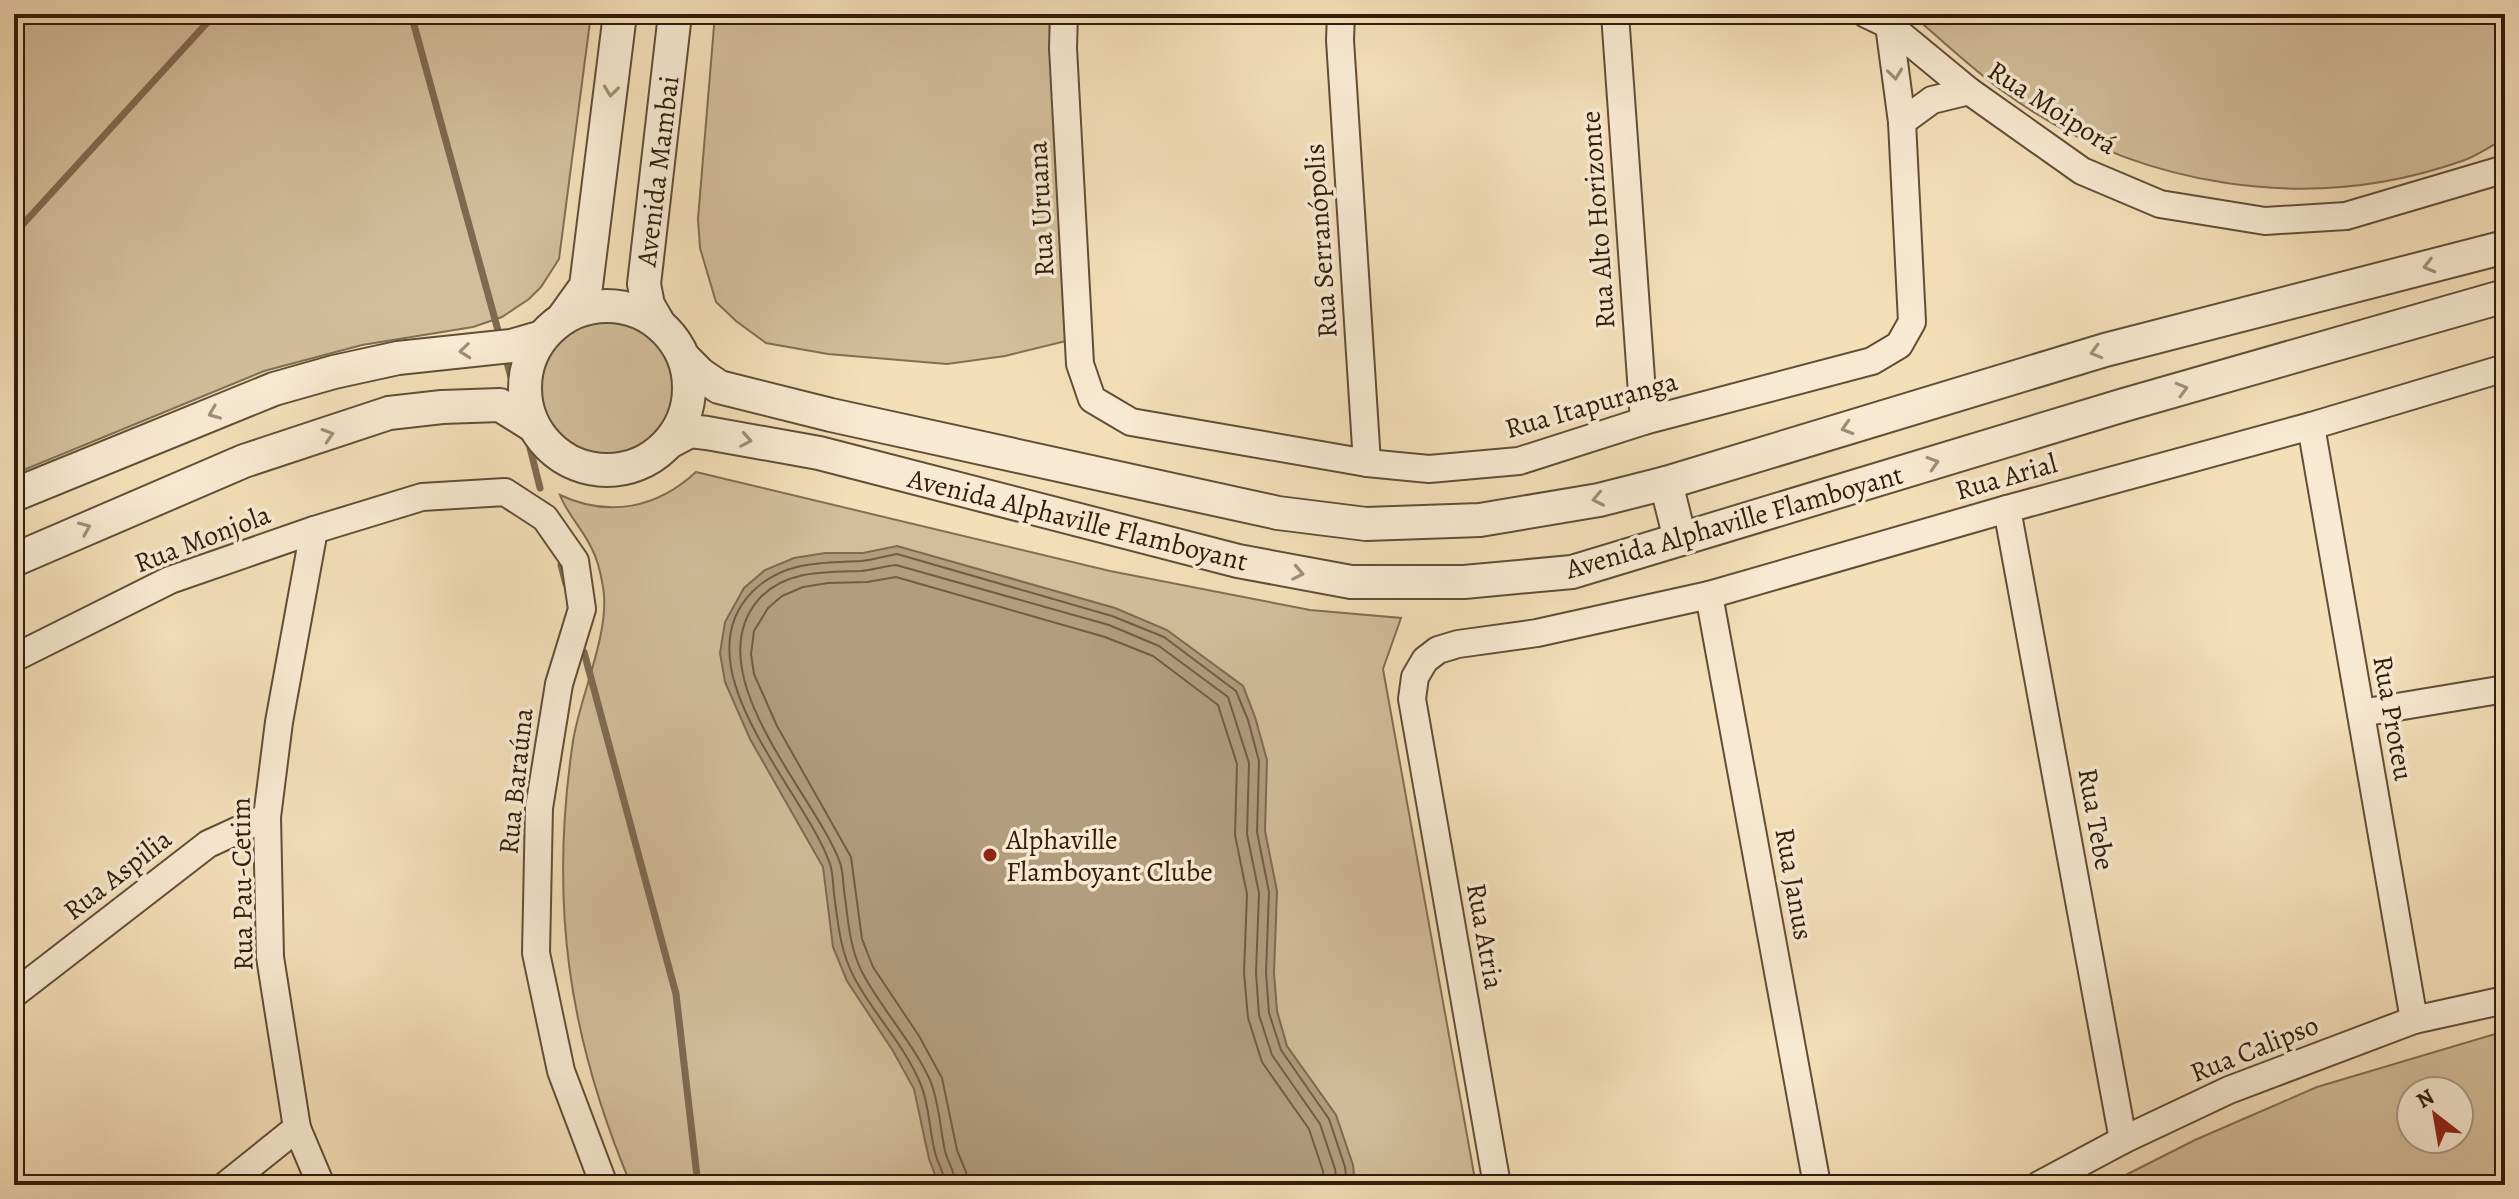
<svg xmlns="http://www.w3.org/2000/svg" width="2519" height="1199" font-family="Alegreya,serif">
  <style>
    .green { fill: #d3be9b; stroke: #826e53; stroke-width: 2; fill-rule: evenodd }
    .water { fill: #b29d7e; stroke: #7f6a50; stroke-width: 2 }
    .lines { fill: none; stroke-linecap: round; stroke-linejoin: round }
    .shore { stroke: #725d44; stroke-width: 2 }
    .stream { stroke: #7f6a50; stroke-width: 7 }
    .minor-casing { stroke: #624e36; stroke-width: 30 }
    .tertiary-casing { stroke: #624e36; stroke-width: 36 }
    .minor { stroke: #f8ead2; stroke-width: 26 }
    .tertiary { stroke: #f8ead2; stroke-width: 32 }
    .oneway { stroke: #9f8e78 }
    .poi-dot { fill: #8f2418; stroke: #f8ead2; stroke-width: 3 }
    .labels { text-anchor: middle; stroke-width: 7; stroke-linejoin: round; paint-order: stroke }
    .street-label { font-size: 28px; fill: #321d0b; stroke: #f8ead2 }
    .poi-label { font-size: 28px; fill: #321d0b; stroke: #f8ead2; text-anchor: start }
  </style>
  <rect width="100%" height="100%" fill="#f4dfb9"/>
  <filter id="stains"><feTurbulence type="fractalNoise" baseFrequency=".0025" numOctaves="4"/><feColorMatrix values="0 0 0 0 .2 0 0 0 0 .09 0 0 0 0 .02 0 0 0 .5 -.17"/></filter>
  <radialGradient id="worn" r=".72"><stop offset=".6" stop-color="#630" stop-opacity="0"/><stop offset="1" stop-color="#630" stop-opacity=".3"/></radialGradient>
  <g class="green">
    <polygon points="14,14 591,14 559,259 541,287 529,299 502,317 473,327 362,345 264,371 14,474"/>
    <polygon points="715,14 1049,14 1066,341 1005,356 947,364 828,354 766,343 736,321 716,302 700,248 698,219"/>
    <path d="M1911,14H2505V138C2491,146 2477,156 2462,161C2309,215 2135,188 2004,92C1972,69 1942,40 1911,14Z"/>
    <circle cx="607" cy="388" r="69"/>
    <path d="M696,472L1110,571L1310,610L1401,618L1383,669L1476,1185H631C568,1036 549,902 573,741C580,696 611,631 603,587C601,574 597,558 591,547C582,528 567,514 560,495C609,518 657,508 696,472Z"/>
    <path d="M2505,1031V1185H2106L2195,1140L2317,1087ZM2459,1091V1139H2411V1091Z"/>
  </g>
  <polygon class="water" points="897,546 1115,608 1167,630 1243,686 1255,717 1267,760 1265,831 1277,891 1274,973 1277,1011 1287,1046 1336,1115 1353,1165 1355,1185 939,1185 929,1159 914,1089 893,1051 847,981 833,947 823,867 750,739 725,682 720,653 725,622 744,588 765,570 794,558 825,553 863,553"/>
  <g class="lines">
    <g class="shore">
      <path d="M946,1185C945,1175 939,1166 936,1156C929,1133 930,1107 921,1085C905,1045 873,1014 854,977C840,951 838,923 834,894C833,885 833,873 830,864C805,791 677,667 753,591C784,561 821,563 861,561C873,560 885,556 897,554L1112,616L1164,637L1236,691L1248,720L1259,761L1257,832L1269,892L1266,973L1269,1013L1281,1050L1329,1119L1345,1167L1347,1185"/>
      <path d="M956,1185C955,1173 948,1162 945,1151C940,1128 939,1101 930,1080C912,1041 882,1010 862,972C849,946 848,918 844,890C843,880 843,869 839,860C812,791 695,672 759,599C785,570 825,572 861,571C873,570 884,566 896,565L1109,625L1159,646L1228,697L1249,763L1247,834L1259,893L1256,973L1259,1015L1272,1055L1320,1124L1335,1169L1337,1185"/>
      <polyline points="968,1185 966,1172 957,1150 942,1078 919,1036 873,967 862,939 851,857 777,726 754,674 751,654 754,631 768,608 782,596 803,587 828,583 867,582 896,577 1105,637 1153,656 1218,705 1237,764 1235,835 1247,894 1244,973 1248,1018 1262,1062 1309,1129 1323,1171 1324,1185"/>
    </g>
    <g class="stream">
      <polyline points="411,14 499,334"/>
      <polyline points="14,234 215,14"/>
      <polyline points="506,359 513,384"/>
      <polyline points="529,444 540,488"/>
      <polyline points="561,565 566,584"/>
      <polyline points="584,652 676,994 698,1185"/>
    </g>
    <defs>
      <g id="minor">
        <polyline points="1064,14 1063,48 1080,364 1092,399 1131,422 1367,463 1429,469 1519,461 1644,421 1872,361 1899,345 1912,322 1902,122 1889,25"/>
        <polyline points="1341,14 1340,40 1367,463"/>
        <polyline points="1615,14 1644,421"/>
        <polyline points="1866,14 1889,25 1969,91 2082,171 2160,204 2265,221 2346,216 2505,169"/>
        <polyline points="1902,122 1932,100 1969,91"/>
        <polyline points="2311,426 2414,1020"/>
        <polyline points="2007,509 2123,1140"/>
        <polyline points="314,530 279,722 267,817 270,957 297,1128 321,1185"/>
        <polyline points="1709,595 1817,1185"/>
        <polyline points="14,658 170,580 314,530 422,497 505,492 545,518 575,561 582,609 559,684 539,808 536,953 561,1071 604,1185"/>
        <polyline points="2361,713 2505,689"/>
        <polyline points="14,994 208,844 267,817"/>
        <polyline points="226,1185 297,1128"/>
        <polyline points="1497,1185 1412,699 1415,677 1425,660 1438,650 1458,644 1537,633 1709,595 2007,509 2311,426 2505,368"/>
        <polyline points="2039,1185 2123,1140 2229,1090 2414,1020 2505,1000"/>
      </g>
      <g id="tertiary">
        <circle cx="607" cy="388" r="82"/>
        <polyline points="563,318 586,286 620,14"/>
        <polyline points="659,324 648,305 644,284 675,14"/>
        <polyline points="686,360 700,374 719,387 831,415 1278,513 1366,524 1480,520 1599,500 1666,483 2105,350 2505,247"/>
        <polyline points="671,441 690,431 707,433 819,453 1238,561 1351,582 1464,582 1572,572 2124,405 2505,296"/>
        <polyline points="1666,483 1680,539"/>
        <polyline points="14,495 274,389 334,372 398,358 511,346 542,337"/>
        <polyline points="14,560 244,461 389,413 442,407 500,405 532,425"/>
      </g>
    </defs>
    <use href="#minor" class="minor-casing"/>
    <use href="#tertiary" class="tertiary-casing"/>
    <use href="#minor" class="minor"/>
    <use href="#tertiary" class="tertiary"/>
  </g>
  <defs><path id="oneway-chevron" d="M-2-3.5L2.5 0L-2 3.5" fill="none" stroke-width="1.6" stroke-linecap="round" stroke-linejoin="round" transform="scale(2)"/></defs>
  <g class="oneway">
    <use href="#oneway-chevron" transform="translate(1895 74) rotate(83)"/>
    <use href="#oneway-chevron" transform="translate(611 91) rotate(97)"/>
    <use href="#oneway-chevron" transform="translate(2429 266) rotate(166)"/>
    <use href="#oneway-chevron" transform="translate(465 351) rotate(174)"/>
    <use href="#oneway-chevron" transform="translate(2096 352) rotate(164)"/>
    <use href="#oneway-chevron" transform="translate(2182 389) rotate(-16)"/>
    <use href="#oneway-chevron" transform="translate(214 413) rotate(158)"/>
    <use href="#oneway-chevron" transform="translate(1847 428) rotate(163)"/>
    <use href="#oneway-chevron" transform="translate(328 435) rotate(-18)"/>
    <use href="#oneway-chevron" transform="translate(746 440) rotate(10)"/>
    <use href="#oneway-chevron" transform="translate(1933 463) rotate(-17)"/>
    <use href="#oneway-chevron" transform="translate(1598 499) rotate(168)"/>
    <use href="#oneway-chevron" transform="translate(85 528) rotate(-23)"/>
    <use href="#oneway-chevron" transform="translate(1298 573) rotate(11)"/>
  </g>
  <circle class="poi-dot" cx="990" cy="855" r="8"/>
  <g class="labels">
    <g class="street-label">
      <text transform="translate(2053 107) rotate(33)" y="10">Rua Moiporá</text>
      <text transform="translate(657 171) rotate(-83)" y="10">Avenida Mambai</text>
      <text transform="translate(1040 209) rotate(-93)" y="10">Rua Uruana</text>
      <text transform="translate(1597 220) rotate(-94)" y="10">Rua Alto Horizonte</text>
      <text transform="translate(1320 241) rotate(-94)" y="10">Rua Serranópolis</text>
      <text transform="translate(1591 404) rotate(-16)" y="10">Rua Itapuranga</text>
      <text transform="translate(2006 476) rotate(-16)" y="10">Rua Arial</text>
      <text transform="translate(1078 519) rotate(14)" y="10">Avenida Alphaville Flamboyant</text>
      <text transform="translate(1734 521) rotate(-16)" y="10">Avenida Alphaville Flamboyant</text>
      <text transform="translate(202 538) rotate(-21)" y="10">Rua Monjola</text>
      <text transform="translate(2394 718) rotate(80)" y="10">Rua Proteu</text>
      <text transform="translate(515 781) rotate(-84)" y="10">Rua Baraúna</text>
      <text transform="translate(2097 819) rotate(80)" y="10">Rua Tebe</text>
      <text transform="translate(117 874) rotate(-38)" y="10">Rua Aspilia</text>
      <text transform="translate(241 884) rotate(-91)" y="10">Rua Pau-Cetim</text>
      <text transform="translate(1795 884) rotate(80)" y="10">Rua Janus</text>
      <text transform="translate(1486 936) rotate(80)" y="10">Rua Atria</text>
      <text transform="translate(2254 1048) rotate(-22)" y="10">Rua Calipso</text>
    </g>
    <g class="poi-label">
      <text x="1006" y="849">Alphaville<tspan x="1006" dy="32">Flamboyant Clube</tspan></text>
    </g>
  </g>
  <rect width="2519" height="1199" fill="none" stroke="#f4dfb9" stroke-width="48"/>
  <rect x="16" y="16" width="2487" height="1167" fill="none" stroke="#321d0b" stroke-width="4"/>
  <rect x="24" y="24" width="2471" height="1151" fill="none" stroke="#321d0b" stroke-width="2"/>
  <g transform="translate(2435 1115) rotate(329)"><circle r="38" fill="#f8ead2" stroke="#a99882" stroke-width="2"/>
  <path d="M0-6L14 30L0 20L-14 30Z" fill="#8f2418"/>
  <text y="-12" font-size="22" font-weight="bold" text-anchor="middle" fill="#321d0b">N</text>
  </g>
  <rect width="100%" height="100%" filter="url(#stains)"/>
  <rect width="100%" height="100%" fill="url(#worn)"/>
</svg>
